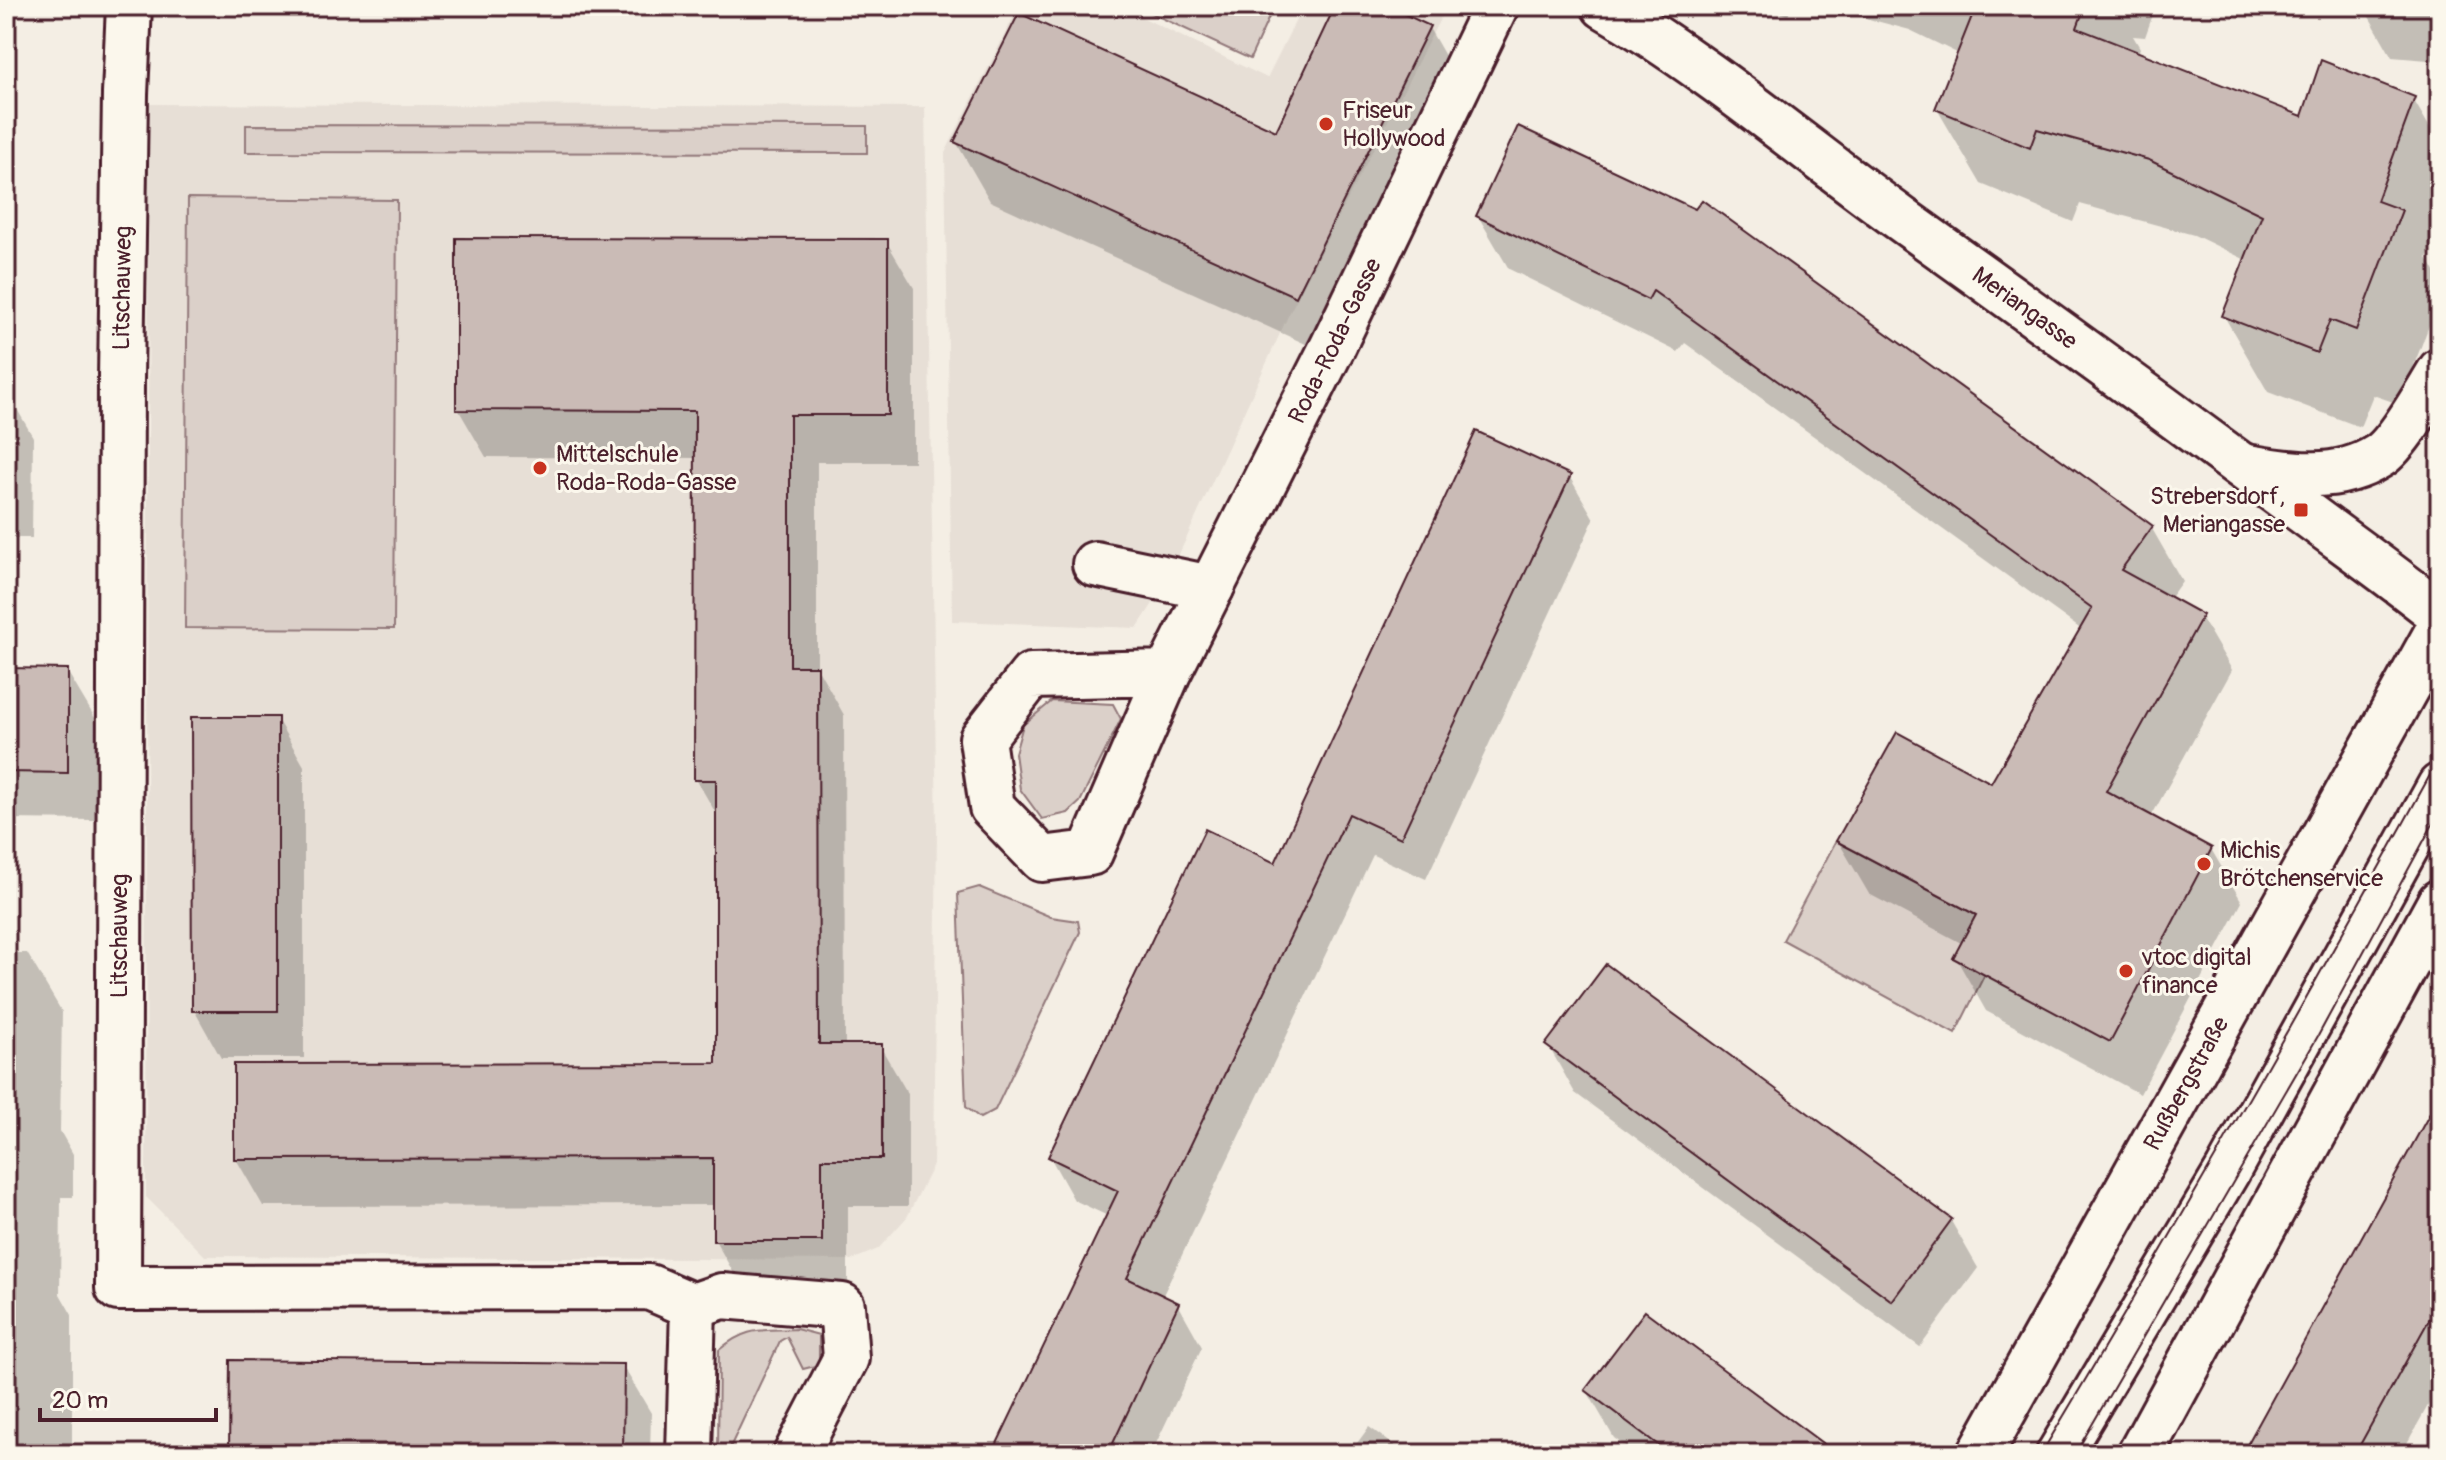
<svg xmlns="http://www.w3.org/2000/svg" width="2446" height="1460" font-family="Pangolin,sans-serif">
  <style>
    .built { fill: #e7dfd6 }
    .green { fill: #dbd0c9; stroke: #92787a; stroke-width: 2 }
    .shadow { fill: #0003 }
    .building { fill: #cabbb6; stroke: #4a1f2b; stroke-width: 2 }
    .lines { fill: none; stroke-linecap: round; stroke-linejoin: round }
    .minor-casing { stroke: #4a1f2b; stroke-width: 50 }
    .minor { stroke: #fbf7ec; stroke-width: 44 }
    .tram { stroke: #4a1f2b; stroke-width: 2 }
    .poi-dot { fill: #c8321e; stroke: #fbf7ec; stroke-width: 3 }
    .labels { text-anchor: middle; stroke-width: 6; stroke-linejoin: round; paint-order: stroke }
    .poi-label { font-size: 24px; fill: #4a1f2b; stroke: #fbf7ec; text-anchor: start }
    .street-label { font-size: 24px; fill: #4a1f2b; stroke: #fbf7ec }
  </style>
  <rect width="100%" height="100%" fill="#f4eee4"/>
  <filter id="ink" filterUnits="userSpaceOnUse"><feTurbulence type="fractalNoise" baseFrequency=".0125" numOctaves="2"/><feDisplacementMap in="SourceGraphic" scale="16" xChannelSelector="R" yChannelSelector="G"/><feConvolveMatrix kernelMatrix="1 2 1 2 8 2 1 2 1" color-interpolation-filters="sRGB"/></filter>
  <g filter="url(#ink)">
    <g class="built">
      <polygon points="1019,6 1119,6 1267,78 1303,6 1444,6 1441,17 1288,316 1165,585 1137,628 952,621 945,153"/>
      <polygon points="149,104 925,107 937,829 933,1165 907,1217 878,1249 852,1260 205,1256 146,1197"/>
    </g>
    <g class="green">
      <polygon points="1136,6 1274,6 1250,59"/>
      <polygon points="246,125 867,126 867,153 246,152"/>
      <polygon points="188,198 397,200 394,629 185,628"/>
      <polygon points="1052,701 1113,704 1121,719 1080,802 1068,813 1042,819 1020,789 1015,753 1023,725"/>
      <polygon points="1836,841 1976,915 1954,958 1985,974 1955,1034 1783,940"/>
      <polygon points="979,887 1051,917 1078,921 1080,932 995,1110 980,1118 966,1107 958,893"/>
      <path d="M796,1329L819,1335V1365L803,1369L787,1337L780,1341L727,1454H718L719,1350C747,1326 761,1331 796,1329Z"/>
    </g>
    <g class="shadow">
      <polygon points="1337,6 1382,6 1429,28 1463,87 1330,355 990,201 956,142 1277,133"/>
      <polygon points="1763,6 1792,6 1788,16"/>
      <polygon points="1820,6 2156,6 2145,37 2133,36 2140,48 2138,54 2303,118 2413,99 2440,145 2440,221 2427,258 2440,280 2440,297 2399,404 2373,395 2360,427 2268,392 2224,316 2246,260 2194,235 2080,204 2073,222 1981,184 1937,109 1959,54 1910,30"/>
      <polygon points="2363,6 2440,6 2440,61 2392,57"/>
      <polygon points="1519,128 2151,527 2182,581 2169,599 2201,617 2232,670 2151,817 2211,849 2242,902 2140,1094 1986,1011 1956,958 1963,944 1869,894 1838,841 1991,785 2082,630 1685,343 1678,352 1509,269 1478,216"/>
      <polygon points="886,241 914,288 914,462 817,462 817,667 844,715 845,1046 880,1046 908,1094 908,1206 848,1206 848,1288 742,1288 715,1240 715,1205 263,1206 236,1159 718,1065 718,817 696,779 696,458 486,457 458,409"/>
      <polygon points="6,390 33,437 32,538 6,538"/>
      <polygon points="1569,476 1594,519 1426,879 1373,855 1162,1297 1178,1304 1202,1347 1151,1454 995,1454 1108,1216 1074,1200 1050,1157 1276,865"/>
      <polygon points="6,670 67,671 95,718 95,820 6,819"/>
      <polygon points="277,719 304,766 304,1058 221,1058 194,1010"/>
      <polygon points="6,953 27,953 62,1012 60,1131 73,1154 73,1197 61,1197 60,1294 72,1315 72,1448 61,1448 61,1454 6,1454"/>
      <polygon points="1548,1045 1951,1221 1978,1268 1920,1347 1575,1093"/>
      <polygon points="2440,1100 2440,1384 2401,1454 2245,1454"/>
      <polygon points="623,1366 651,1413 650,1454 231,1454"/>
      <polygon points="1587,1391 1830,1454 1636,1454 1614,1438"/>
      <polygon points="1369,1427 1406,1454 1349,1454"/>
    </g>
    <g class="building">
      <polygon points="1335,6 1387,6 1430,26 1296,297 954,142 1019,13 1276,131"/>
      <polygon points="1976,6 2085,6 2077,28 2302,116 2321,60 2415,97 2377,201 2402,210 2356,330 2330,320 2317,353 2222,316 2262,215 2149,160 2037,129 2030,148 1935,109"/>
      <polygon points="1518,126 1695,209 1702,200 2153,526 2121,570 2203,615 2106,791 2212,848 2110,1042 1953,958 1976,915 1836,841 1897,732 1991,783 2092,608 1653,291 1648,300 1476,216"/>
      <polygon points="456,238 888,239 888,415 790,415 790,666 818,666 819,1044 882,1044 882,1159 822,1159 822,1241 713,1241 713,1158 234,1159 234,1064 716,1063 716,780 694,780 695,411 456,410"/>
      <polygon points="1476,431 1571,475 1401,838 1349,814 1127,1278 1179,1303 1108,1454 992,1454 1118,1191 1048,1157 1205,829 1275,863"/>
      <polygon points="6,668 68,669 68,773 6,772"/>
      <polygon points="191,717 278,717 278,1011 192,1011"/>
      <polygon points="1606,964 1952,1219 1892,1301 1545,1045"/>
      <polygon points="2440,1095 2440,1300 2420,1336 2355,1454 2242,1454"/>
      <polygon points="1645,1311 1736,1379 1837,1454 1670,1454 1585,1390"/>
      <polygon points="230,1360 624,1364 623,1454 229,1454"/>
    </g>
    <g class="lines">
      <defs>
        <g id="minor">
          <polyline points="129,6 125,94 121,379 118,1288 649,1287 693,1306"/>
          <path id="s1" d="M1604,6C1710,68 1804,149 1904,221C2037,316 2169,412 2300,509C2347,544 2394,577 2440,614"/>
          <path d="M2247,467C2292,475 2338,482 2379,456C2398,444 2428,391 2440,371"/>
          <polyline points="1095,564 1211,588"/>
          <path id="s2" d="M1168,673L1031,676L982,739L992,807L1042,859L1090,853L1168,673L1333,346L1496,6"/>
          <polyline points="693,1306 722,1296 842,1306 846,1358 796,1454"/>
          <polyline points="689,1454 693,1306"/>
          <path id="s3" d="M1980,1454L2440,627"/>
          <polyline points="2059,1454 2228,1170 2440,786"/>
          <polyline points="2140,1454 2440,902"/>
        </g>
      </defs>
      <use href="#minor" class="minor-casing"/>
      <use href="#minor" class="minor"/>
      <g class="tram">
        <path d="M2041,1454C2179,1224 2311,992 2440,757"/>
        <polyline points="2075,1454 2318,1036 2440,811"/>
      </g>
    </g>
  </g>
  <g class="poi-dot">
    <circle cx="1326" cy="124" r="8"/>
    <circle cx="540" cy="468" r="8"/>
    <rect x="2293" y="502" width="16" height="16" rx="4"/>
    <circle cx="2204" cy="864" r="8"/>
    <circle cx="2126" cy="971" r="8"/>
  </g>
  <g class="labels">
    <g class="poi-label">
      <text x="1342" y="118">Friseur<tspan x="1342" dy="28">Hollywood</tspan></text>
      <text x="556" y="462">Mittelschule<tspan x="556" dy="28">Roda-Roda-Gasse</tspan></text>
      <text x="2285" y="504" text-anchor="end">Strebersdorf,<tspan x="2285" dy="28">Meriangasse</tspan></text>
      <text x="2220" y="858">Michis<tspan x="2220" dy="28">Brötchenservice</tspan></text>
      <text x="2142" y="965">vtoc digital<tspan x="2142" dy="28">finance</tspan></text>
    </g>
    <g class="street-label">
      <text transform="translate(122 288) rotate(-89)" y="8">Litschauweg</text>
      <text dy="8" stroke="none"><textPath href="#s1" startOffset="518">Meriangasse</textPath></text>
      <text dy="8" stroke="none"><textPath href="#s2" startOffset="974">Roda-Roda-Gasse</textPath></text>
      <text transform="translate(119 936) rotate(-90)" y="8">Litschauweg</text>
      <text dy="8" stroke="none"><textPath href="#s3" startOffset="424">Rußbergstraße</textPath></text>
    </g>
  </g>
  <rect width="2446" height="1460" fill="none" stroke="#fbf7ec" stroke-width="32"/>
  <rect x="16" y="16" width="2414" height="1428" fill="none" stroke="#4a1f2b" stroke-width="3" filter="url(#ink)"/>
  <path d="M40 1408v12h176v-12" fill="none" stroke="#4a1f2b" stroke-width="4"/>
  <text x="52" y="1408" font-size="24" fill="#4a1f2b" stroke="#fbf7ec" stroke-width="6" paint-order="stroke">20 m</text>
</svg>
